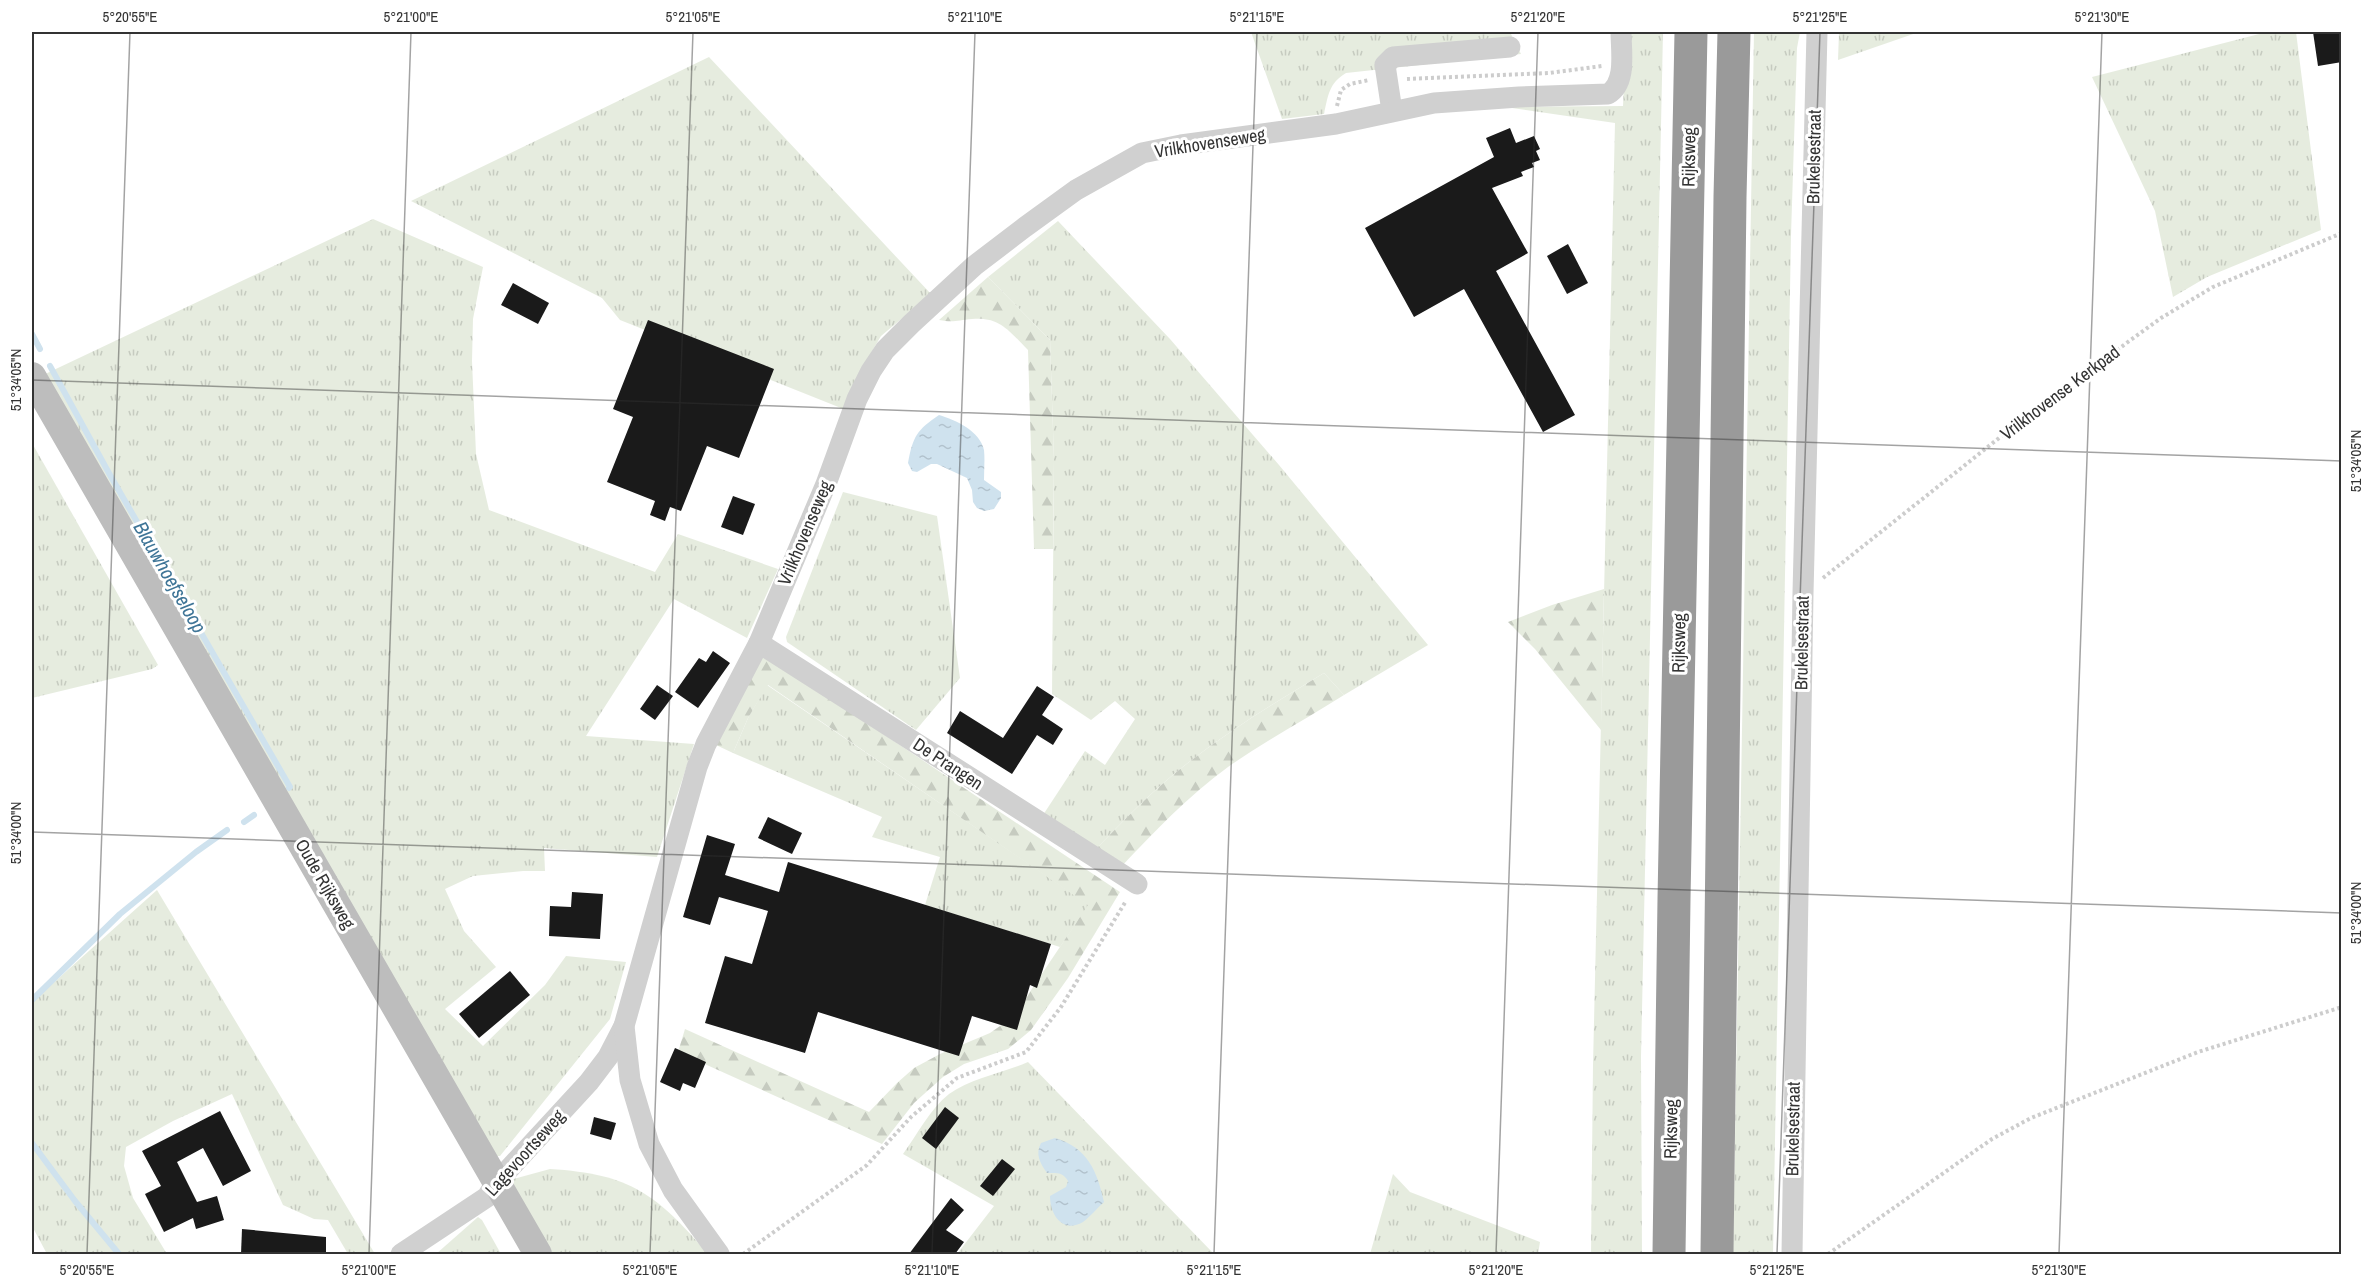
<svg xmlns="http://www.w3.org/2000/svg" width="2373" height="1286" font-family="'Archivo Narrow',sans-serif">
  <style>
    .grass { fill: url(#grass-tufts) }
    .forest { fill: url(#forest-firs) }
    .water { fill: url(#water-ripples) }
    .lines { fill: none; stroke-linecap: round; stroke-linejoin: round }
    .stream { stroke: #cfe2ee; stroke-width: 6 }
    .building { fill: #1a1a1a }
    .path { stroke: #cdcdcd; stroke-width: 4; stroke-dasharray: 3 3; stroke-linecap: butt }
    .street { stroke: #d0d0d0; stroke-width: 21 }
    .secondary { stroke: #bdbdbd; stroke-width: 28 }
    .highway { stroke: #9a9a9a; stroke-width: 33 }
    .ticks { fill: none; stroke: #333; stroke-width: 1.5; stroke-opacity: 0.45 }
    .labels { text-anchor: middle; stroke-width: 6; stroke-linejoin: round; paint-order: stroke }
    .street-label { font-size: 18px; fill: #333; stroke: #fff }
    .water-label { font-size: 20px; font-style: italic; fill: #3f7597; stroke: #fff }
    .neatline { fill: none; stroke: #333; stroke-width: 2 }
    .ticks-label { font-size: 15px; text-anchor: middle; fill: #333 }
  </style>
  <defs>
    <pattern id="grass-tufts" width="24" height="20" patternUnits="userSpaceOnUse" patternTransform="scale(1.5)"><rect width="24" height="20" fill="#e6ecdf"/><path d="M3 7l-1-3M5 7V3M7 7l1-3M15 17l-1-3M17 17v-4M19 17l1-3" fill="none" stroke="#c6cbc0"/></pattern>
    <pattern id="forest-firs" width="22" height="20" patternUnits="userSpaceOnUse" patternTransform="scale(1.5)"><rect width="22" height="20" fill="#e6ecdf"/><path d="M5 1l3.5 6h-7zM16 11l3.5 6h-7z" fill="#c6cbc0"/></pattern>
    <pattern id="water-ripples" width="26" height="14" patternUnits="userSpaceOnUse" patternTransform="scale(1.5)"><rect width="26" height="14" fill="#cfe2ee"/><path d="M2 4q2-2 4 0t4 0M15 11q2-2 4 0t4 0" fill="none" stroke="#b2c2cd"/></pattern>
  </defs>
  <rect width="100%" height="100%" fill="#fff"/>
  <g class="grass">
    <path d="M1251,32H1510L1521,54L1346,73C1329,83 1328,96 1324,114L1282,119Z"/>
    <polygon points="1626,32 1663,32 1641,1057 1642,1254 1591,1254 1593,1065 1615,123 1505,107 1623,106"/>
    <polygon points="1754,32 1800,32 1797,48 1791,235 1773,1254 1733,1254"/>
    <polygon points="1839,32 1919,32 1838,60"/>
    <polygon points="2267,32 2296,32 2321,230 2207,277 2173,297 2155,211 2092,77"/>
    <polygon points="709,57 931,294 881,336 871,353 846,410 620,320 602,298 411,201"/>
    <polygon points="373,219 483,267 473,319 472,361 476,454 489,510 655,572 678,534 778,569 747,638 674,599 586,736 694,744 657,857 544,848 545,871 523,871 473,876 445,889 464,931 496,967 445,1009 483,1046 545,985 566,956 626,962 610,1019 500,1156 492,1156 41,376"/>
    <path d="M1058,221L1170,339L1279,465L1428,645L1344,695L1324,673C1279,700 1235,727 1193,759C1157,786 1126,818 1095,850L1043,815L1085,751L1105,765L1135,719L1115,701L1091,720L1052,694L1054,461L1050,340L988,277Z"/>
    <polygon points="32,443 158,665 152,669 32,698"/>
    <polygon points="843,492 937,516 960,678 916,730 787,642 786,637"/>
    <polygon points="767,685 1089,905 1060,947 925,905 940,857 872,837 882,817 733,753 748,718"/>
    <polygon points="157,890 375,1254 348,1254 328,1220 314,1219 283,1205 232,1094 173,1121 126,1147 124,1166 133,1198 167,1254 47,1254 32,1226 32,1002"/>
    <path d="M1028,1062L1214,1254H957L994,1206L903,1154C917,1135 930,1109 949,1094C971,1078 1003,1073 1028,1062Z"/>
    <path d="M550,1169C631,1174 656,1194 708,1254H549L506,1181Z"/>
    <polygon points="1393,1174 1410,1192 1540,1242 1538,1254 1370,1254"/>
    <polygon points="478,1217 482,1220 501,1254 436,1254"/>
  </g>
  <g class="forest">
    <path d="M988,277L1050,340L1054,461L1053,549H1034L1028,350C1010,332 1000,316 972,319C958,320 954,323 939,320Z"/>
    <polygon points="1604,589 1601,730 1535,649 1508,622 1552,605"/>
    <polygon points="762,653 1120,892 1068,978 1031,1030 1008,1049 964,1064 943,1077 914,1103 882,1144 678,1052 685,1029 869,1112 897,1083 914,1068 940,1054 990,1033 1013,1017 1088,905 768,685 748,718 733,753 716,745"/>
    <path d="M1324,673L1344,695C1306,719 1265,741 1228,767C1188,796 1154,832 1121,867L1095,850C1126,818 1157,786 1193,759C1235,727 1279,700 1324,673Z"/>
  </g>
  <g class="water">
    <path d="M939,415C956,420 980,431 984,450C985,460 984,470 984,480L1001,492V498L994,509L984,511L977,508L973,502L972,490L967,478L937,464H931L917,472L912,471L908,463C913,436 917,430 939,415Z"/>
    <path d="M1055,1138C1088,1148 1097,1171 1104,1202C1097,1208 1090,1217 1083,1222C1062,1234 1050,1214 1050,1196L1066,1187L1068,1181C1063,1172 1057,1173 1047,1173C1040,1163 1035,1154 1041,1143Z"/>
  </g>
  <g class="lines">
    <g class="stream">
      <polyline points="32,334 40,349"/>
      <polyline points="50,366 110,475 290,787 289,788"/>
      <polyline points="244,822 254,815"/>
      <polyline points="32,1000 120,914 196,852 227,830"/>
      <polyline points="32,1143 75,1201 119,1254"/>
    </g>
  </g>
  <g class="building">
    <polygon points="2313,32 2342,32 2342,62 2318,66"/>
    <polygon points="1510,128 1516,143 1534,136 1540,149 1536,151 1540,160 1532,163 1534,167 1521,172 1523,176 1492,188 1528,253 1496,271 1575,415 1543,432 1464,289 1414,317 1365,228 1494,157 1486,138"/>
    <polygon points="1568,244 1588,283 1567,294 1547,256"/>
    <polygon points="513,283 549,303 538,324 501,305"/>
    <polygon points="648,320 774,369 739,458 707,446 681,511 670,507 665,521 650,515 655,501 607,482 633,417 613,409"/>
    <polygon points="733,496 755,504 743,535 721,527"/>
    <polygon points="713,651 730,663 698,708 675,692 699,658 706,662"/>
    <polygon points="657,685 673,696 655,720 640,709"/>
    <polygon points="1037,686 1054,697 1042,715 1063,729 1053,745 1037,735 1012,774 947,733 960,711 1003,738"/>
    <polygon points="768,817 802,833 792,854 758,838"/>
    <polygon points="707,835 735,844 725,875 779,892 788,862 1051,944 1037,988 1030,985 1017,1030 972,1016 959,1056 818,1012 805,1053 705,1023 725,956 752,964 768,911 719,897 710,925 683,917"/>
    <polygon points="572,892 603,894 600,939 549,936 550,906 571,907"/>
    <polygon points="510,971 530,995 479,1038 459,1014"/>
    <polygon points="675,1048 706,1062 695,1088 683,1083 680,1091 660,1082"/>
    <polygon points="945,1107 959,1118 936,1149 922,1138"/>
    <polygon points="220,1111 251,1171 223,1186 203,1148 177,1162 197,1202 217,1196 224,1220 196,1229 193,1218 164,1232 145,1194 161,1186 142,1151"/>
    <polygon points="594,1117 616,1123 611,1140 590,1134"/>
    <polygon points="1002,1159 1015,1169 993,1196 980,1186"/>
    <polygon points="951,1198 964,1210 946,1230 964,1242 955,1254 909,1254"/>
    <polygon points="242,1229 326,1237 326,1254 241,1254"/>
  </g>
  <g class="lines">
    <g class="path">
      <polyline points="1407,79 1549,73 1602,66"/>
      <polyline points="1337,106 1341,90 1350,84 1369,80"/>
      <polyline points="1823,578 2033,411 2161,318 2213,287 2342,233"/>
      <polyline points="743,1254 867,1165 911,1117 957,1078 1026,1052 1061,1007 1126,901"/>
      <polyline points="1828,1254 1992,1139 2031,1118 2198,1052 2342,1007"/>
    </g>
    <g class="street">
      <polyline points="1392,111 1385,65 1393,57 1510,47"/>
      <polyline points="759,643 1137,884"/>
      <polyline points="401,1254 487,1197 496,1183 589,1082 608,1057 624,1026"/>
      <path d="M719,1254L673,1190L649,1144L630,1080L624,1026L697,767L706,744L759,643L826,484L857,399L871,371L885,350L911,324L974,266L1025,227L1076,190L1142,153L1181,145L1336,124L1434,103L1519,97L1608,94C1627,83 1621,51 1621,32"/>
      <polyline points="1792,1254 1803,593 1817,32"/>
    </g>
    <polyline class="secondary" points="32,376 538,1254"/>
    <g class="highway">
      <polyline points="1669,1254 1674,899 1691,32"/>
      <polyline points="1717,1254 1730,197 1734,32"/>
    </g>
  </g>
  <path class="ticks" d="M32,380L2342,461M32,832L2342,913M87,1254L130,32M369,1254L411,32M650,1254L693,32M932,1254L975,32M1214,1254L1257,32M1496,1254L1538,32M1777,1254L1820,32M2059,1254L2102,32M2341,1254L2342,1239"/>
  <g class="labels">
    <g class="street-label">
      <text transform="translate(1210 143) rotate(-9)" y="6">Vrilkhovenseweg</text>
      <text transform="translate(1689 157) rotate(-89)" y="6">Rijksweg</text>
      <text transform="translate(1814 157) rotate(-89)" y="6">Brukelsestraat</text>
      <text transform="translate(2060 393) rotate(-37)" y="6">Vrilkhovense Kerkpad</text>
      <text transform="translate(805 533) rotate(-67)" y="6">Vrilkhovenseweg</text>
      <text transform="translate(1679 643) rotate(-89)" y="6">Rijksweg</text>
      <text transform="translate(1802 643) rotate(-89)" y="6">Brukelsestraat</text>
      <text transform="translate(948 764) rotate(33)" y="6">De Prangen</text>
      <text transform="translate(325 884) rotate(60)" y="6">Oude Rijksweg</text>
      <text transform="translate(1671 1129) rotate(-89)" y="6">Rijksweg</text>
      <text transform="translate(1793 1129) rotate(-89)" y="6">Brukelsestraat</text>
      <text transform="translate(525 1153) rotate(-48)" y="6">Lagevoortseweg</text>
    </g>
    <g class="water-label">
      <text transform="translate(170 577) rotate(60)" y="7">Blauwhoefseloop</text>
    </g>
  </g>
  <rect width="2373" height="1286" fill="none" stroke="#ffffff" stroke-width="66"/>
  <rect x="33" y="33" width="2307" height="1220" class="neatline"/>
  <g class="ticks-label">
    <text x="130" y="22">5°20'55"E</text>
    <text x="411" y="22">5°21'00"E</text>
    <text x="693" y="22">5°21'05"E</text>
    <text x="975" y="22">5°21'10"E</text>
    <text x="1257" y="22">5°21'15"E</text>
    <text x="1538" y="22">5°21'20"E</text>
    <text x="1820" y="22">5°21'25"E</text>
    <text x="2102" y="22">5°21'30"E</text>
    <text transform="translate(16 380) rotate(-90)" y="5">51°34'05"N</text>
    <text transform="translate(2356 461) rotate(-90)" y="5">51°34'05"N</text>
    <text transform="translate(16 833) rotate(-90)" y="5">51°34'00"N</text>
    <text transform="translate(2356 913) rotate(-90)" y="5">51°34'00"N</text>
    <text x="87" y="1275">5°20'55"E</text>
    <text x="369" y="1275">5°21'00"E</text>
    <text x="650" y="1275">5°21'05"E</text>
    <text x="932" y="1275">5°21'10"E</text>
    <text x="1214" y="1275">5°21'15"E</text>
    <text x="1496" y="1275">5°21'20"E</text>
    <text x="1777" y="1275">5°21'25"E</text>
    <text x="2059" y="1275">5°21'30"E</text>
  </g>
</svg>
